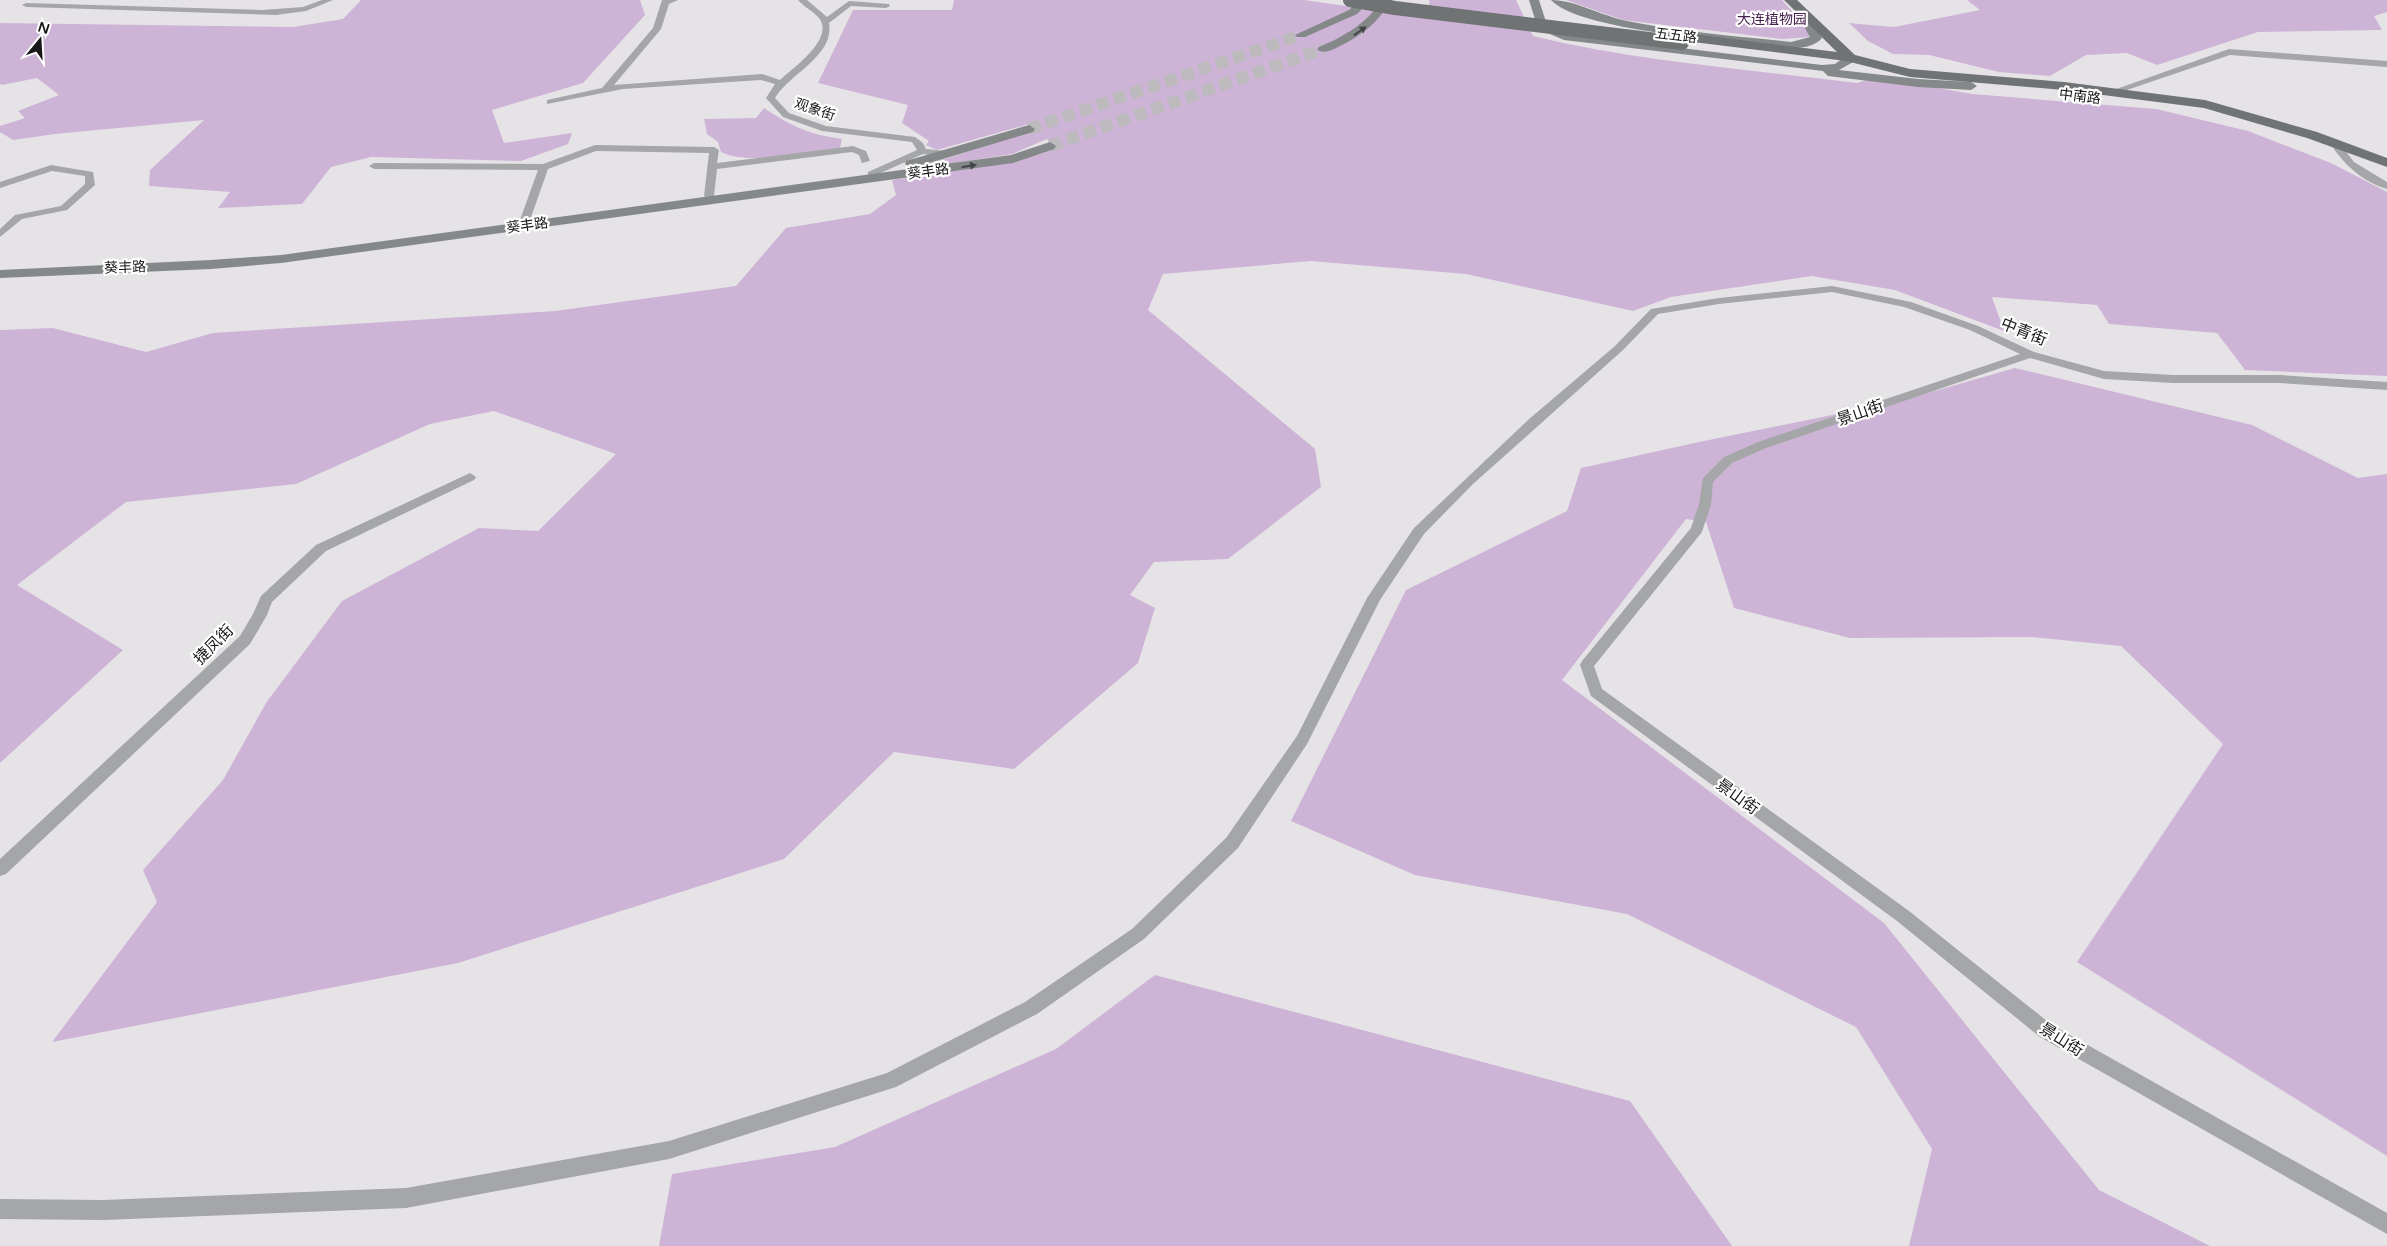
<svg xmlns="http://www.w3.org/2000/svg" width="2387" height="1246" font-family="'Varela Round','Noto Sans SC',sans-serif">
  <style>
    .green { fill: #cdb4d6 }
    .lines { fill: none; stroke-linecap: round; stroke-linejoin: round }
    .secondary-tunnel { stroke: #bdbabe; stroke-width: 12; stroke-dasharray: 12 6; stroke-linecap: butt }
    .street { fill: #a4a6a7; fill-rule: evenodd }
    .secondary { fill: #858889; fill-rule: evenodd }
    .primary { fill: #6f7374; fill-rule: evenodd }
    .primary-bridge { stroke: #6f7374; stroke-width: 14 }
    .oneway { fill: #444546 }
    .labels { text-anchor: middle; stroke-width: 4.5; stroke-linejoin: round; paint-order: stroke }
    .far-park-label { font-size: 14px; fill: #442150; stroke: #fff }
    .far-street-label { font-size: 14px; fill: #191819; stroke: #fff }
    .street-label { font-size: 16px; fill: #191819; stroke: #fff }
  </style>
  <rect width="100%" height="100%" fill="#e6e3e7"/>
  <g class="green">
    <polygon points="361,0 640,0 645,15 583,83 492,110 504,143 572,133 568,144 521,161 371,157 331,167 302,204 218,208 230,192 149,186 150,170 204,120 55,134 13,140 0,132 0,126 25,118 18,111 59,95 37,78 2,85 0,84 0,23 293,27 343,19"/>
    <path d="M954,0H1304L1424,17L1430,1L1428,0H1516L1533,36C1639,62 1749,69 1857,83L1877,77L1972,94L2156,109L2248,131L2331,163L2387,192V376L2245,370L2217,333L2109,324L2097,305L1992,297L2004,331L1895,290L1812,276L1671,297L1633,311L1466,274L1311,261L1163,274L1148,310L1315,449L1321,487L1228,559L1154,562L1130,595L1155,608L1138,663L1014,769L894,752L784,859L458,963L52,1042L157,902L143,870L223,780L266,703L342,601L479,528L538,531L616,454L494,411L430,424L296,484L126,502L17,585L123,650L0,763V330L53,328L146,352L213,333L555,311L736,286L786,228L870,214L896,195L892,180L1012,162L1056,146L1047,139L1012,154L923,168L919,167L1035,130L1029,124L937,150L926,145L929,141L902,123L908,105L818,83L853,10H952Z"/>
    <polygon points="1566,0 1782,0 1811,33 1809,37 1783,39 1623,20"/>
    <polygon points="1967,0 2387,0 2387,12 2374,16 2382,30 2258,32 2157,65 2127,53 2086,55 2050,76 1999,72 1929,55 1893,54 1868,41 1849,23 1894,27 1980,10"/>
    <path d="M764,108C793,127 808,134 842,139L840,148C807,152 750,166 721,152L718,142L707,134L704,119L756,118Z"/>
    <polygon points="2015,368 2252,425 2358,478 2387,474 2387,1156 2077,962 2223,744 2121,646 2031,637 1850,638 1734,608 1706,522 1686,519 1562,680 1884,923 2099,1190 2210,1246 1909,1246 1932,1149 1856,1027 1627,914 1415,875 1291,821 1406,590 1567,511 1581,468 1699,442 1896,402"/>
    <polygon points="1155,975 1630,1101 1732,1246 659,1246 672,1174 835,1147 1056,1049"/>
  </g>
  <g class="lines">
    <g class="secondary-tunnel">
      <polyline points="1029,129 1301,35"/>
      <polyline points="1050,146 1323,49"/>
    </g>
    <g class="street">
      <polygon points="322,0 333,0 306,11 276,15 26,7 22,5 26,3 262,10 303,7"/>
      <path d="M662,0H678L669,4L661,29L614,85L762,74L780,80C793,68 835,39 819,18C813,11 804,7 798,0H807L827,17L849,1L889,4L890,6L886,8L851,6L829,23C835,56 789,74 775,98L789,113L826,126L915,137L923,143L926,149L946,151L951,154L946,157L923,154L874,176H868V172L917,150L912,142L822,131L783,117L766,98L775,84L761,80L623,89L547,104V100L602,88L653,28Z"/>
      <polygon points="2229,49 2387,61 2387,67 2230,55 2115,94 2108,92"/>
      <path d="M2332,141H2338L2354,162L2387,182V189C2363,182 2343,164 2330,143Z"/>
      <polygon points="595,145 714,147 719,150 717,163 853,146 866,151 870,161 862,163 859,155 852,152 717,169 714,196 709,199 704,196 709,153 596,151 548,169 530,220 525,223 520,220 538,170 374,169 369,166 374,163 543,164"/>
      <polygon points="51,165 93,172 95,185 67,210 22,219 0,237 0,229 15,215 61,206 85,184 85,176 52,171 0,188 0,182"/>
      <polygon points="1832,286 1911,302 1978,326 2034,352 2104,371 2173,375 2280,375 2387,382 2387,390 2280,383 2173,383 2104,379 2030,358 1766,448 1732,463 1713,482 1711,504 1702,532 1594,666 1602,689 1909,911 2052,1025 2387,1213 2387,1234 2040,1037 1897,921 1591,696 1580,665 1582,661 1691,528 1699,504 1703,478 1724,457 1758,442 2020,354 1970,330 1904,307 1832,292 1719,304 1658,314 1623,350 1473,484 1424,534 1380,600 1307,744 1238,848 1144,939 1037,1014 896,1087 669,1159 406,1208 103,1220 0,1219 0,1199 103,1200 406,1188 669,1141 887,1073 1025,1002 1132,929 1226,838 1297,736 1367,598 1414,528 1528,420 1615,346 1651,309 1719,298"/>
      <polygon points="470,473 476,477 474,480 326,551 272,602 267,615 250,644 6,874 0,876 0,859 240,636 253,614 261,596 316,545"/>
    </g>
    <g class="secondary">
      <polygon points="1360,0 1371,0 1357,14 1305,37 1297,37 1295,35 1349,10"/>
      <path d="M1382,0H1392C1378,22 1362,36 1338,47C1332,50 1326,53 1319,51L1317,49L1319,47C1345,36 1366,24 1382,0Z"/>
      <polygon points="1529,0 1539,0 1547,25 1566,34 1822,65 1835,64 1849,54 1853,55 1855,61 1839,70 1918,79 1971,82 1977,86 1971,90 1918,87 1828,76 1823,71 1564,40 1538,29"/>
      <path d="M1551,0C1575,0 1602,16 1627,21C1681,32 1737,36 1791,42L1810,37L1797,14L1802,11L1806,12L1822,38C1815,47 1801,48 1790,48C1771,48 1751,44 1733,42C1694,37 1576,27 1551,0Z"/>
      <polygon points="1029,125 1035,129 1033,132 916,167 911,168 905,164 906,161"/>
      <polygon points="1050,142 1056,146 1054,149 1013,163 281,263 211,269 0,278 0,270 211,260 281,255 1011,155"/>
    </g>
    <polygon class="primary" points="1784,0 1797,0 1855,55 1910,69 2064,82 2205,100 2317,132 2387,158 2387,167 2307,138 2204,108 2064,90 1910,77 1846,61 1685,41 1679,37 1685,33 1837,52"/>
    <polyline class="primary-bridge" points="1350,0 1395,8 1682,43"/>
  </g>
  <defs><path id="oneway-solid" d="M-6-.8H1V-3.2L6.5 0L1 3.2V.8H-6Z" transform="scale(1.25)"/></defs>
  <g class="oneway">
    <use href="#oneway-solid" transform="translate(1360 31) rotate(-36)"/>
    <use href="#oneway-solid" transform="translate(969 166) rotate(-9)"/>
  </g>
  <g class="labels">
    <g class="far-park-label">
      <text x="1772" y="24">大连植物园</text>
    </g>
    <g class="far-street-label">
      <text transform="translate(1676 35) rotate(7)" y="5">五五路</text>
      <text transform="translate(2080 96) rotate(7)" y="5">中南路</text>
      <text transform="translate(815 109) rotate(19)" y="5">观象街</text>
      <text transform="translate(928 171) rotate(-8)" y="5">葵丰路</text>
      <text transform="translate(527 225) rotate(-8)" y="5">葵丰路</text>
      <text transform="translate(125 267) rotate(-2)" y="5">葵丰路</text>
    </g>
    <g class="street-label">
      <text transform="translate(2024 331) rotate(22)" y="6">中青街</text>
      <text transform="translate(1860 412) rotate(-19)" y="6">景山街</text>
      <text transform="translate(213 644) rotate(-45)" y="6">捷凤街</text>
      <text transform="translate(1738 796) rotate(36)" y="6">景山街</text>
      <text transform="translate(2062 1039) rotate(32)" y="6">景山街</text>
    </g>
  </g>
  <g transform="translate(40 40) rotate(18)" stroke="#ffffff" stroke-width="4" paint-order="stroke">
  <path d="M0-4L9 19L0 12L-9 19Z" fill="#191819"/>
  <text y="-8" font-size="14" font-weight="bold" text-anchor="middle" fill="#191819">N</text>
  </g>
</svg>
